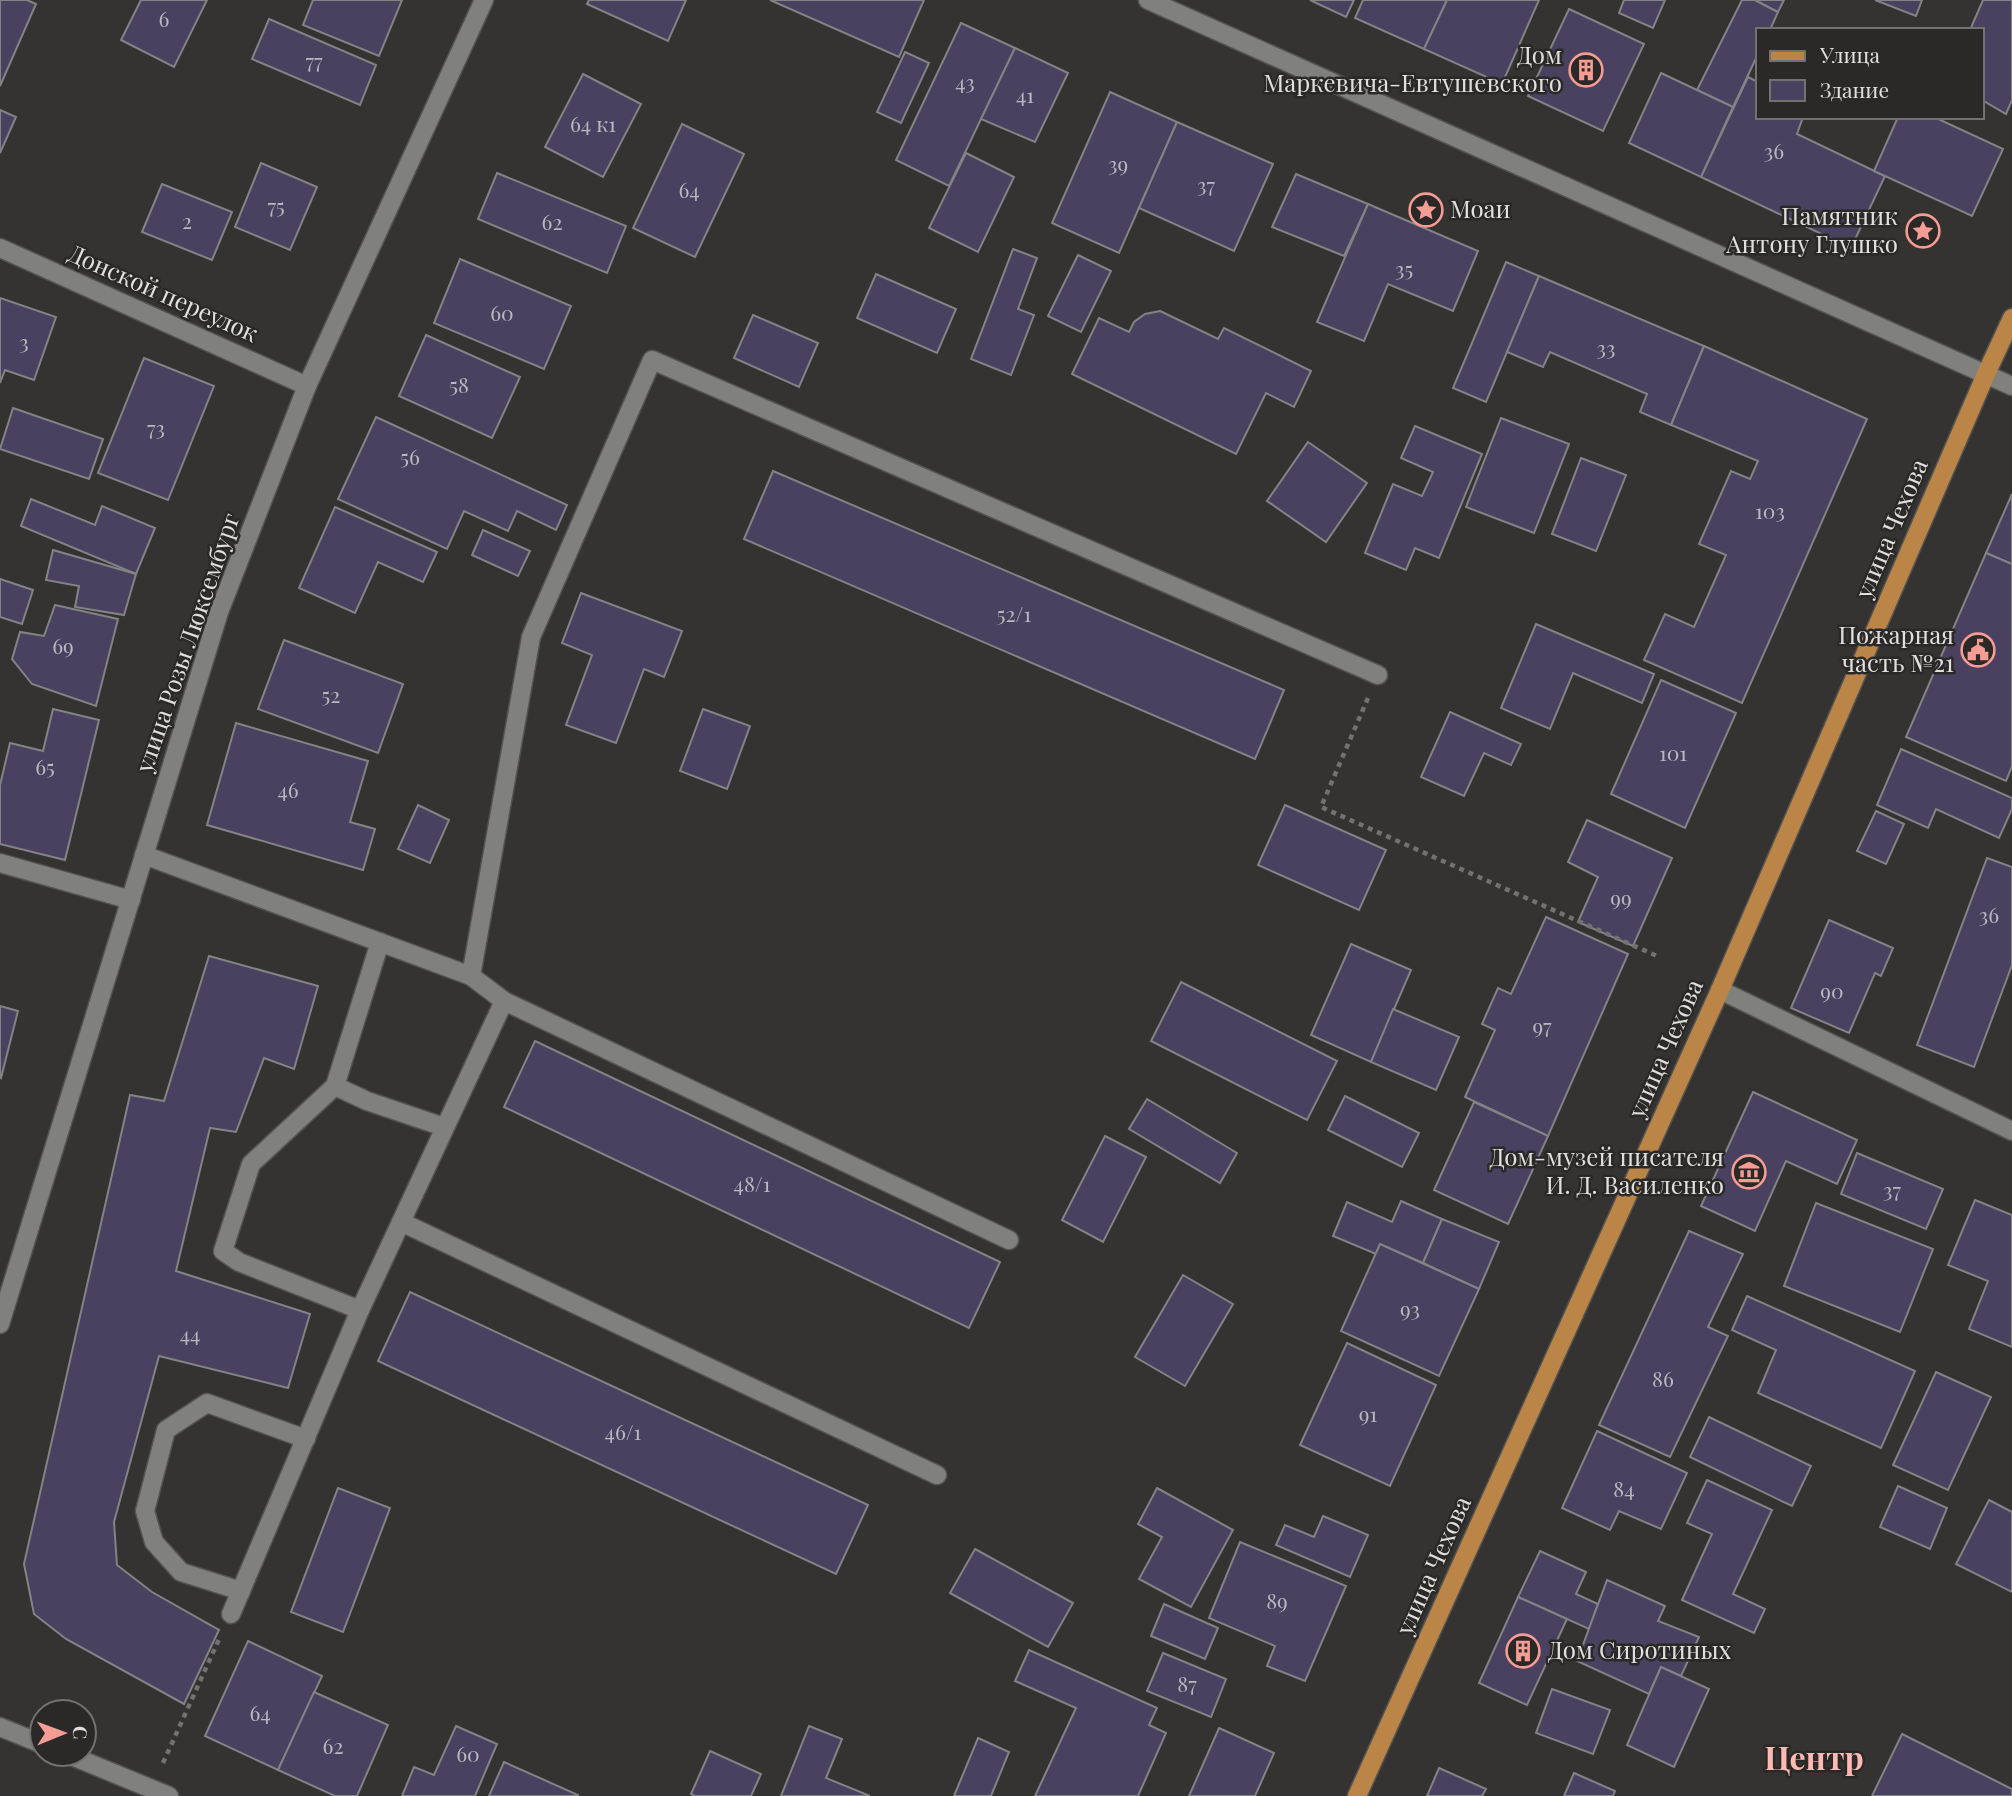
<svg xmlns="http://www.w3.org/2000/svg" width="2012" height="1796" font-family="'Playfair Display',serif">
  <style>
    .building { fill: #4a4060; stroke: #838385; stroke-width: 2 }
    .lines { fill: none; stroke-linecap: round; stroke-linejoin: round }
    .minor-casing { stroke: #525250; stroke-width: 21 }
    .major-casing { stroke: #525250; stroke-width: 21 }
    .path { stroke: #737270; stroke-width: 4.5; stroke-dasharray: 5 5; stroke-linecap: butt }
    .minor { stroke: #80807d; stroke-width: 18 }
    .major { stroke: #ba8546; stroke-width: 18 }
    .labels { text-anchor: middle; stroke-width: 5; stroke-linejoin: round; paint-order: stroke }
    .number-label { font-size: 21px; fill: #bab7be }
    .poi-label { font-size: 24px; fill: #e0dfde; stroke: #2a2927; text-anchor: end }
    .street-label { font-size: 24px; fill: #e0dfde; stroke: #2a2927 }
    .district-label { font-size: 32px; font-weight: bold; fill: #fdb9b3; stroke: #2a2927 }
  </style>
  <rect width="100%" height="100%" fill="#343331"/>
  <g class="building">
    <polygon points="0,0 27,0 36,4 0,86"/>
    <polygon points="141,0 207,0 174,67 121,40"/>
    <polygon points="313,0 402,0 379,56 303,25"/>
    <polygon points="589,0 686,0 668,41 587,4"/>
    <polygon points="770,0 924,0 899,57"/>
    <polygon points="1310,0 1354,0 1346,17"/>
    <polygon points="1363,0 1447,0 1424,49 1355,18"/>
    <polygon points="1447,0 1539,0 1502,84 1424,49"/>
    <polygon points="1624,0 1665,0 1653,28 1619,13"/>
    <polygon points="1742,0 1755,0 1778,12 1770,30 1758,30 1758,54 1733,107 1697,90"/>
    <polygon points="1755,0 1784,0 1778,12"/>
    <polygon points="1875,0 1922,0 1916,16"/>
    <polygon points="1983,0 2012,0 2012,100 2006,114 1982,100 1982,30 1970,30"/>
    <polygon points="1569,9 1644,44 1603,131 1528,96"/>
    <polygon points="269,19 376,65 360,105 252,59"/>
    <polygon points="961,23 1015,48 949,186 896,160"/>
    <polygon points="1015,48 1068,73 1035,142 981,119"/>
    <polygon points="905,52 929,63 901,123 877,112"/>
    <polygon points="1661,73 1733,107 1701,177 1629,143"/>
    <polygon points="583,74 641,104 603,177 545,147"/>
    <polygon points="1748,77 1758,82 1758,117 1803,117 1797,134 1885,176 1851,248 1701,177"/>
    <polygon points="1110,92 1177,122 1119,253 1052,223"/>
    <polygon points="0,110 16,117 0,153"/>
    <polygon points="1898,117 1934,117 2003,149 1972,216 1874,171"/>
    <polygon points="1177,122 1273,164 1234,251 1139,208"/>
    <polygon points="682,124 744,154 695,257 633,228"/>
    <polygon points="966,153 1014,177 978,252 929,228"/>
    <polygon points="261,163 317,187 290,250 235,227"/>
    <polygon points="497,173 626,226 607,273 478,219"/>
    <polygon points="1296,174 1368,204 1344,256 1272,227"/>
    <polygon points="162,184 232,212 212,260 142,232"/>
    <polygon points="1368,204 1478,251 1453,311 1388,284 1364,341 1317,322"/>
    <polygon points="1013,249 1037,258 1018,309 1034,315 1011,375 971,359"/>
    <polygon points="1078,255 1111,271 1081,332 1048,316"/>
    <polygon points="460,259 571,306 544,369 434,323"/>
    <polygon points="1506,262 1539,276 1486,402 1453,388"/>
    <polygon points="876,274 956,309 937,353 857,318"/>
    <polygon points="1539,276 1704,346 1671,425 1640,412 1647,394 1550,352 1543,367 1507,352"/>
    <polygon points="0,298 56,317 34,380 5,370 0,383"/>
    <polygon points="1160,311 1218,339 1224,328 1311,371 1294,407 1266,393 1236,454 1072,374 1099,318 1129,332 1134,322 1145,314"/>
    <polygon points="753,315 818,343 799,387 734,358"/>
    <polygon points="426,335 520,377 492,438 399,396"/>
    <polygon points="1704,346 1867,419 1742,703 1644,660 1665,614 1694,627 1726,555 1699,544 1731,471 1750,479 1758,461 1671,425"/>
    <polygon points="144,358 214,386 168,500 98,473"/>
    <polygon points="13,408 103,439 89,479 0,449"/>
    <polygon points="376,417 567,505 556,530 517,511 508,531 464,511 447,549 338,499"/>
    <polygon points="1501,418 1569,444 1534,533 1466,507"/>
    <polygon points="1415,426 1482,454 1439,558 1415,548 1406,570 1365,553 1393,484 1422,496 1433,472 1401,458"/>
    <polygon points="1308,442 1367,483 1326,542 1267,501"/>
    <polygon points="1581,458 1626,475 1596,551 1552,534"/>
    <polygon points="773,471 1284,690 1255,759 744,539"/>
    <polygon points="2012,494 2012,564 1986,553"/>
    <polygon points="31,499 95,525 102,506 155,528 136,574 21,526"/>
    <polygon points="335,507 437,552 423,582 378,562 355,613 299,588"/>
    <polygon points="483,530 530,551 518,576 472,555"/>
    <polygon points="53,550 136,574 124,615 75,607 79,586 46,580"/>
    <polygon points="1986,553 2012,564 2012,766 2006,781 1906,737"/>
    <polygon points="0,579 33,590 22,624 0,617"/>
    <polygon points="581,593 682,631 664,677 644,669 616,743 566,725 592,655 562,643"/>
    <polygon points="55,605 118,619 96,706 32,684 12,659 20,632 44,636"/>
    <polygon points="1536,624 1654,674 1642,703 1573,673 1550,729 1501,708"/>
    <polygon points="284,640 403,684 378,753 258,709"/>
    <polygon points="1661,680 1736,713 1685,828 1611,794"/>
    <polygon points="53,709 99,720 65,860 0,844 0,785 10,743 43,751"/>
    <polygon points="703,709 750,726 727,789 680,771"/>
    <polygon points="1450,712 1521,744 1511,765 1484,753 1464,796 1421,777"/>
    <polygon points="236,723 368,761 350,822 375,829 363,870 207,825"/>
    <polygon points="1901,749 2012,798 2012,809 1999,838 1936,809 1928,828 1877,805"/>
    <polygon points="418,805 449,820 430,863 398,849"/>
    <polygon points="1285,805 1386,850 1359,910 1258,865"/>
    <polygon points="1876,811 1904,824 1886,864 1857,851"/>
    <polygon points="1587,820 1672,858 1633,946 1578,922 1598,877 1568,862"/>
    <polygon points="1987,858 2012,867 2012,965 1974,1067 1917,1045"/>
    <polygon points="1546,917 1628,954 1548,1136 1465,1097 1495,1030 1482,1024 1498,988 1511,994"/>
    <polygon points="1829,920 1893,948 1881,976 1875,973 1849,1033 1791,1008"/>
    <polygon points="1351,944 1411,970 1371,1062 1311,1035"/>
    <polygon points="209,956 318,986 294,1069 264,1058 236,1132 210,1128 176,1271 310,1314 288,1388 159,1356 114,1522 117,1565 152,1592 219,1630 184,1704 66,1639 34,1614 24,1564 130,1095 164,1101"/>
    <polygon points="1181,982 1337,1061 1307,1120 1151,1041"/>
    <polygon points="0,1006 18,1011 1,1078 0,1077"/>
    <polygon points="1393,1009 1459,1037 1436,1090 1371,1062"/>
    <polygon points="535,1041 1000,1262 969,1328 504,1107"/>
    <polygon points="1753,1092 1857,1140 1837,1184 1786,1161 1755,1231 1701,1206"/>
    <polygon points="1345,1096 1419,1133 1402,1167 1328,1130"/>
    <polygon points="1147,1099 1237,1153 1220,1183 1129,1129"/>
    <polygon points="1474,1102 1548,1136 1508,1224 1434,1190"/>
    <polygon points="1105,1136 1146,1157 1103,1242 1062,1220"/>
    <polygon points="1857,1153 1943,1189 1926,1229 1841,1194"/>
    <polygon points="1975,1200 2012,1215 2012,1347 1969,1329 1988,1281 1948,1265"/>
    <polygon points="1401,1201 1442,1219 1423,1263 1380,1244 1376,1254 1333,1236 1347,1202 1392,1222"/>
    <polygon points="1816,1203 1933,1249 1900,1332 1784,1286"/>
    <polygon points="1442,1219 1499,1242 1479,1289 1423,1263"/>
    <polygon points="1689,1231 1743,1254 1708,1327 1728,1336 1670,1457 1599,1425"/>
    <polygon points="1380,1244 1479,1289 1439,1376 1341,1331"/>
    <polygon points="1183,1275 1233,1304 1185,1386 1135,1357"/>
    <polygon points="410,1292 868,1505 836,1574 378,1361"/>
    <polygon points="1747,1296 1915,1371 1881,1448 1758,1393 1776,1350 1732,1330"/>
    <polygon points="1347,1343 1436,1385 1390,1486 1300,1445"/>
    <polygon points="1936,1372 1991,1397 1948,1490 1893,1465"/>
    <polygon points="1709,1417 1811,1466 1792,1506 1690,1457"/>
    <polygon points="1597,1431 1687,1473 1661,1529 1619,1511 1610,1530 1562,1508"/>
    <polygon points="1707,1480 1772,1510 1733,1594 1765,1609 1754,1633 1682,1600 1712,1534 1687,1523"/>
    <polygon points="1898,1486 1947,1508 1930,1549 1880,1527"/>
    <polygon points="338,1488 390,1508 343,1632 291,1612"/>
    <polygon points="1157,1488 1233,1530 1191,1607 1139,1579 1162,1537 1138,1524"/>
    <polygon points="1989,1500 2012,1512 2012,1592 1956,1564"/>
    <polygon points="1323,1516 1368,1535 1350,1577 1276,1545 1285,1525 1314,1537"/>
    <polygon points="1240,1542 1346,1586 1305,1681 1267,1666 1275,1646 1209,1618"/>
    <polygon points="975,1549 1073,1603 1048,1647 950,1593"/>
    <polygon points="1540,1551 1586,1572 1576,1594 1598,1604 1589,1629 1518,1597"/>
    <polygon points="1607,1580 1665,1606 1658,1621 1699,1637 1681,1676 1661,1667 1649,1694 1577,1661"/>
    <polygon points="1518,1597 1567,1619 1527,1705 1479,1683"/>
    <polygon points="1164,1604 1218,1628 1205,1659 1151,1636"/>
    <polygon points="248,1641 322,1676 278,1770 205,1736"/>
    <polygon points="1029,1650 1157,1708 1149,1725 1166,1733 1138,1796 1035,1796 1076,1708 1015,1681"/>
    <polygon points="1163,1653 1226,1679 1211,1717 1147,1691"/>
    <polygon points="1661,1667 1709,1689 1674,1767 1627,1745"/>
    <polygon points="1552,1689 1610,1710 1593,1754 1536,1733"/>
    <polygon points="314,1692 388,1725 357,1796 335,1796 278,1770"/>
    <polygon points="456,1726 497,1744 475,1796 402,1796 414,1767 434,1775"/>
    <polygon points="809,1726 842,1739 826,1778 870,1796 781,1796"/>
    <polygon points="1219,1728 1274,1753 1255,1796 1189,1796"/>
    <polygon points="1902,1734 2012,1789 2012,1796 1872,1796"/>
    <polygon points="978,1738 1009,1752 991,1796 954,1796"/>
    <polygon points="710,1751 761,1774 751,1796 695,1796 691,1794"/>
    <polygon points="504,1762 578,1795 577,1796 489,1796"/>
    <polygon points="1439,1768 1486,1789 1482,1796 1427,1796"/>
    <polygon points="1574,1773 1615,1791 1613,1796 1564,1796"/>
  </g>
  <g class="lines">
    <defs>
      <g id="minor">
        <polyline points="1148,0 2012,386"/>
        <polyline points="0,248 307,386"/>
        <polyline points="144,855 471,976 531,637 652,360 1378,675"/>
        <polyline points="0,863 131,900"/>
        <polyline points="380,942 335,1086 367,1101 444,1127"/>
        <polyline points="471,976 504,1001 401,1222 937,1475"/>
        <polyline points="1720,990 2012,1131"/>
        <polyline points="504,1001 1009,1240"/>
        <polyline points="335,1086 251,1164 223,1251 239,1262 360,1310"/>
        <polyline points="0,1324 219,612 307,386 484,0"/>
        <polyline points="241,1591 181,1572 154,1542 145,1511 166,1430 207,1403 306,1439"/>
        <polyline points="231,1614 360,1310 401,1222"/>
        <polyline points="0,1727 42,1744"/>
        <polyline points="67,1754 169,1796"/>
      </g>
      <polyline id="major" points="1357,1796 1720,990 1986,374 2012,318"/>
    </defs>
    <use href="#minor" class="minor-casing"/>
    <use href="#major" class="major-casing"/>
    <g class="path">
      <polyline points="1368,698 1321,807 1657,956"/>
      <polyline points="163,1763 220,1637"/>
    </g>
    <use href="#minor" class="minor"/>
    <use href="#major" class="major"/>
  </g>
  <defs>
    <symbol id="building-ring" viewBox="-11 -11 22 22"><circle r="9.5" fill="#2a2927" stroke="#f59c95" stroke-width="1.5"/><path d="M-4-6H4V6H1V3H-1V6H-4ZM-2.5-4.3h1.7v1.8h-1.7ZM.8-4.3h1.7v1.8H.8ZM-2.5-1h1.7V.8h-1.7ZM.8-1h1.7V.8H.8Z" fill="#f59c95"/></symbol>
    <symbol id="sight-ring" viewBox="-11 -11 22 22"><circle r="9.5" fill="#2a2927" stroke="#f59c95" stroke-width="1.5"/><path d="M0-6L1.8-2.2L6-1.7L2.9 1.2L3.7 5.4L0 3.3L-3.7 5.4L-2.9 1.2L-6-1.7L-1.8-2.2Z" fill="#f59c95"/></symbol>
    <symbol id="civic-ring" viewBox="-11 -11 22 22"><circle r="9.5" fill="#2a2927" stroke="#f59c95" stroke-width="1.5"/><path d="M-.6-6.5H3V-4.5H.6V-3L4-1V1h2V6H-6V1h2V-1L-.6-3ZM-1.2 2.5V6h2.4V2.5Z" fill="#f59c95"/></symbol>
    <symbol id="museum-ring" viewBox="-11 -11 22 22"><circle r="9.5" fill="#2a2927" stroke="#f59c95" stroke-width="1.5"/><path d="M0-6L6-3V-2H-6V-3ZM-5-1h2V3h-2ZM-1-1h2V3h-2ZM3-1h2V3H3ZM-6 4H6V6H-6Z" fill="#f59c95"/></symbol>
  </defs>
  <g fill-rule="evenodd">
    <use href="#building-ring" x="1567" y="51" width="38" height="38"/>
    <use href="#sight-ring" x="1407" y="191" width="38" height="38"/>
    <use href="#sight-ring" x="1904" y="212" width="38" height="38"/>
    <use href="#civic-ring" x="1959" y="631" width="38" height="38"/>
    <use href="#museum-ring" x="1730" y="1153" width="38" height="38"/>
    <use href="#building-ring" x="1504" y="1632" width="38" height="38"/>
  </g>
  <g class="labels">
    <g class="number-label">
      <text x="164" y="27">6</text>
      <text x="314" y="69">77</text>
      <text x="965" y="90">43</text>
      <text x="1025" y="103">41</text>
      <text x="593" y="132">64 к1</text>
      <text x="1774" y="159">36</text>
      <text x="1118" y="172">39</text>
      <text x="1206" y="193">37</text>
      <text x="689" y="198">64</text>
      <text x="276" y="214">75</text>
      <text x="187" y="229">2</text>
      <text x="552" y="230">62</text>
      <text x="1404" y="277">35</text>
      <text x="502" y="321">60</text>
      <text x="24" y="350">3</text>
      <text x="1606" y="356">33</text>
      <text x="459" y="393">58</text>
      <text x="156" y="436">73</text>
      <text x="410" y="465">56</text>
      <text x="1770" y="519">103</text>
      <text x="1014" y="622">52/1</text>
      <text x="63" y="654">69</text>
      <text x="331" y="703">52</text>
      <text x="1673" y="761">101</text>
      <text x="45" y="775">65</text>
      <text x="288" y="798">46</text>
      <text x="1621" y="906">99</text>
      <text x="1989" y="923">36</text>
      <text x="1832" y="999">90</text>
      <text x="1542" y="1034">97</text>
      <text x="752" y="1192">48/1</text>
      <text x="1892" y="1198">37</text>
      <text x="1410" y="1317">93</text>
      <text x="190" y="1342">44</text>
      <text x="1663" y="1387">86</text>
      <text x="1368" y="1422">91</text>
      <text x="623" y="1440">46/1</text>
      <text x="1624" y="1497">84</text>
      <text x="1277" y="1609">89</text>
      <text x="1187" y="1692">87</text>
      <text x="260" y="1721">64</text>
      <text x="333" y="1754">62</text>
      <text x="468" y="1762">60</text>
    </g>
    <g class="poi-label">
      <text x="1562" y="64">Дом<tspan x="1562" dy="28">Маркевича-Евтушевского</tspan></text>
      <text x="1450" y="218" text-anchor="start">Моаи</text>
      <text x="1898" y="225">Памятник<tspan x="1898" dy="28">Антону Глушко</tspan></text>
      <text x="1954" y="644">Пожарная<tspan x="1954" dy="28">часть №21</tspan></text>
      <text x="1724" y="1166">Дом-музей писателя<tspan x="1724" dy="28">И. Д. Василенко</tspan></text>
      <text x="1548" y="1659" text-anchor="start">Дом Сиротиных</text>
    </g>
    <g class="street-label">
      <text transform="translate(163 294) rotate(24)" y="8">Донской переулок</text>
      <text transform="translate(1892 529) rotate(-67)" y="8">улица Чехова</text>
      <text transform="translate(188 643) rotate(-71)" y="8">улица Розы Люксембург</text>
      <text transform="translate(1666 1049) rotate(-66)" y="8">улица Чехова</text>
      <text transform="translate(1434 1566) rotate(-66)" y="8">улица Чехова</text>
    </g>
    <g class="district-label">
      <text x="1814" y="1770">Центр</text>
    </g>
  </g>
  <rect x="1756" y="28" width="228" height="91" fill="#2a2927" stroke="#737270" stroke-width="2"/>
  <rect x="1770" y="51" width="35" height="10" fill="#ba8546" stroke="#737270" stroke-width="2"/>
  <text x="1820" y="63" font-size="21" fill="#e0dfde">Улица</text>
  <rect x="1770" y="80" width="35" height="21" fill="#4a4060" stroke="#737270" stroke-width="2"/>
  <text x="1820" y="98" font-size="21" fill="#e0dfde">Здание</text>
  <g transform="translate(63 1733) rotate(89)"><circle r="33" fill="#2a2927" stroke="#737270" stroke-width="2"/>
  <path d="M0-5L12 26L0 18L-12 26Z" fill="#f59c95"/>
  <text y="-10" font-size="19" font-weight="bold" text-anchor="middle" fill="#e0dfde">С</text>
  </g>
</svg>
